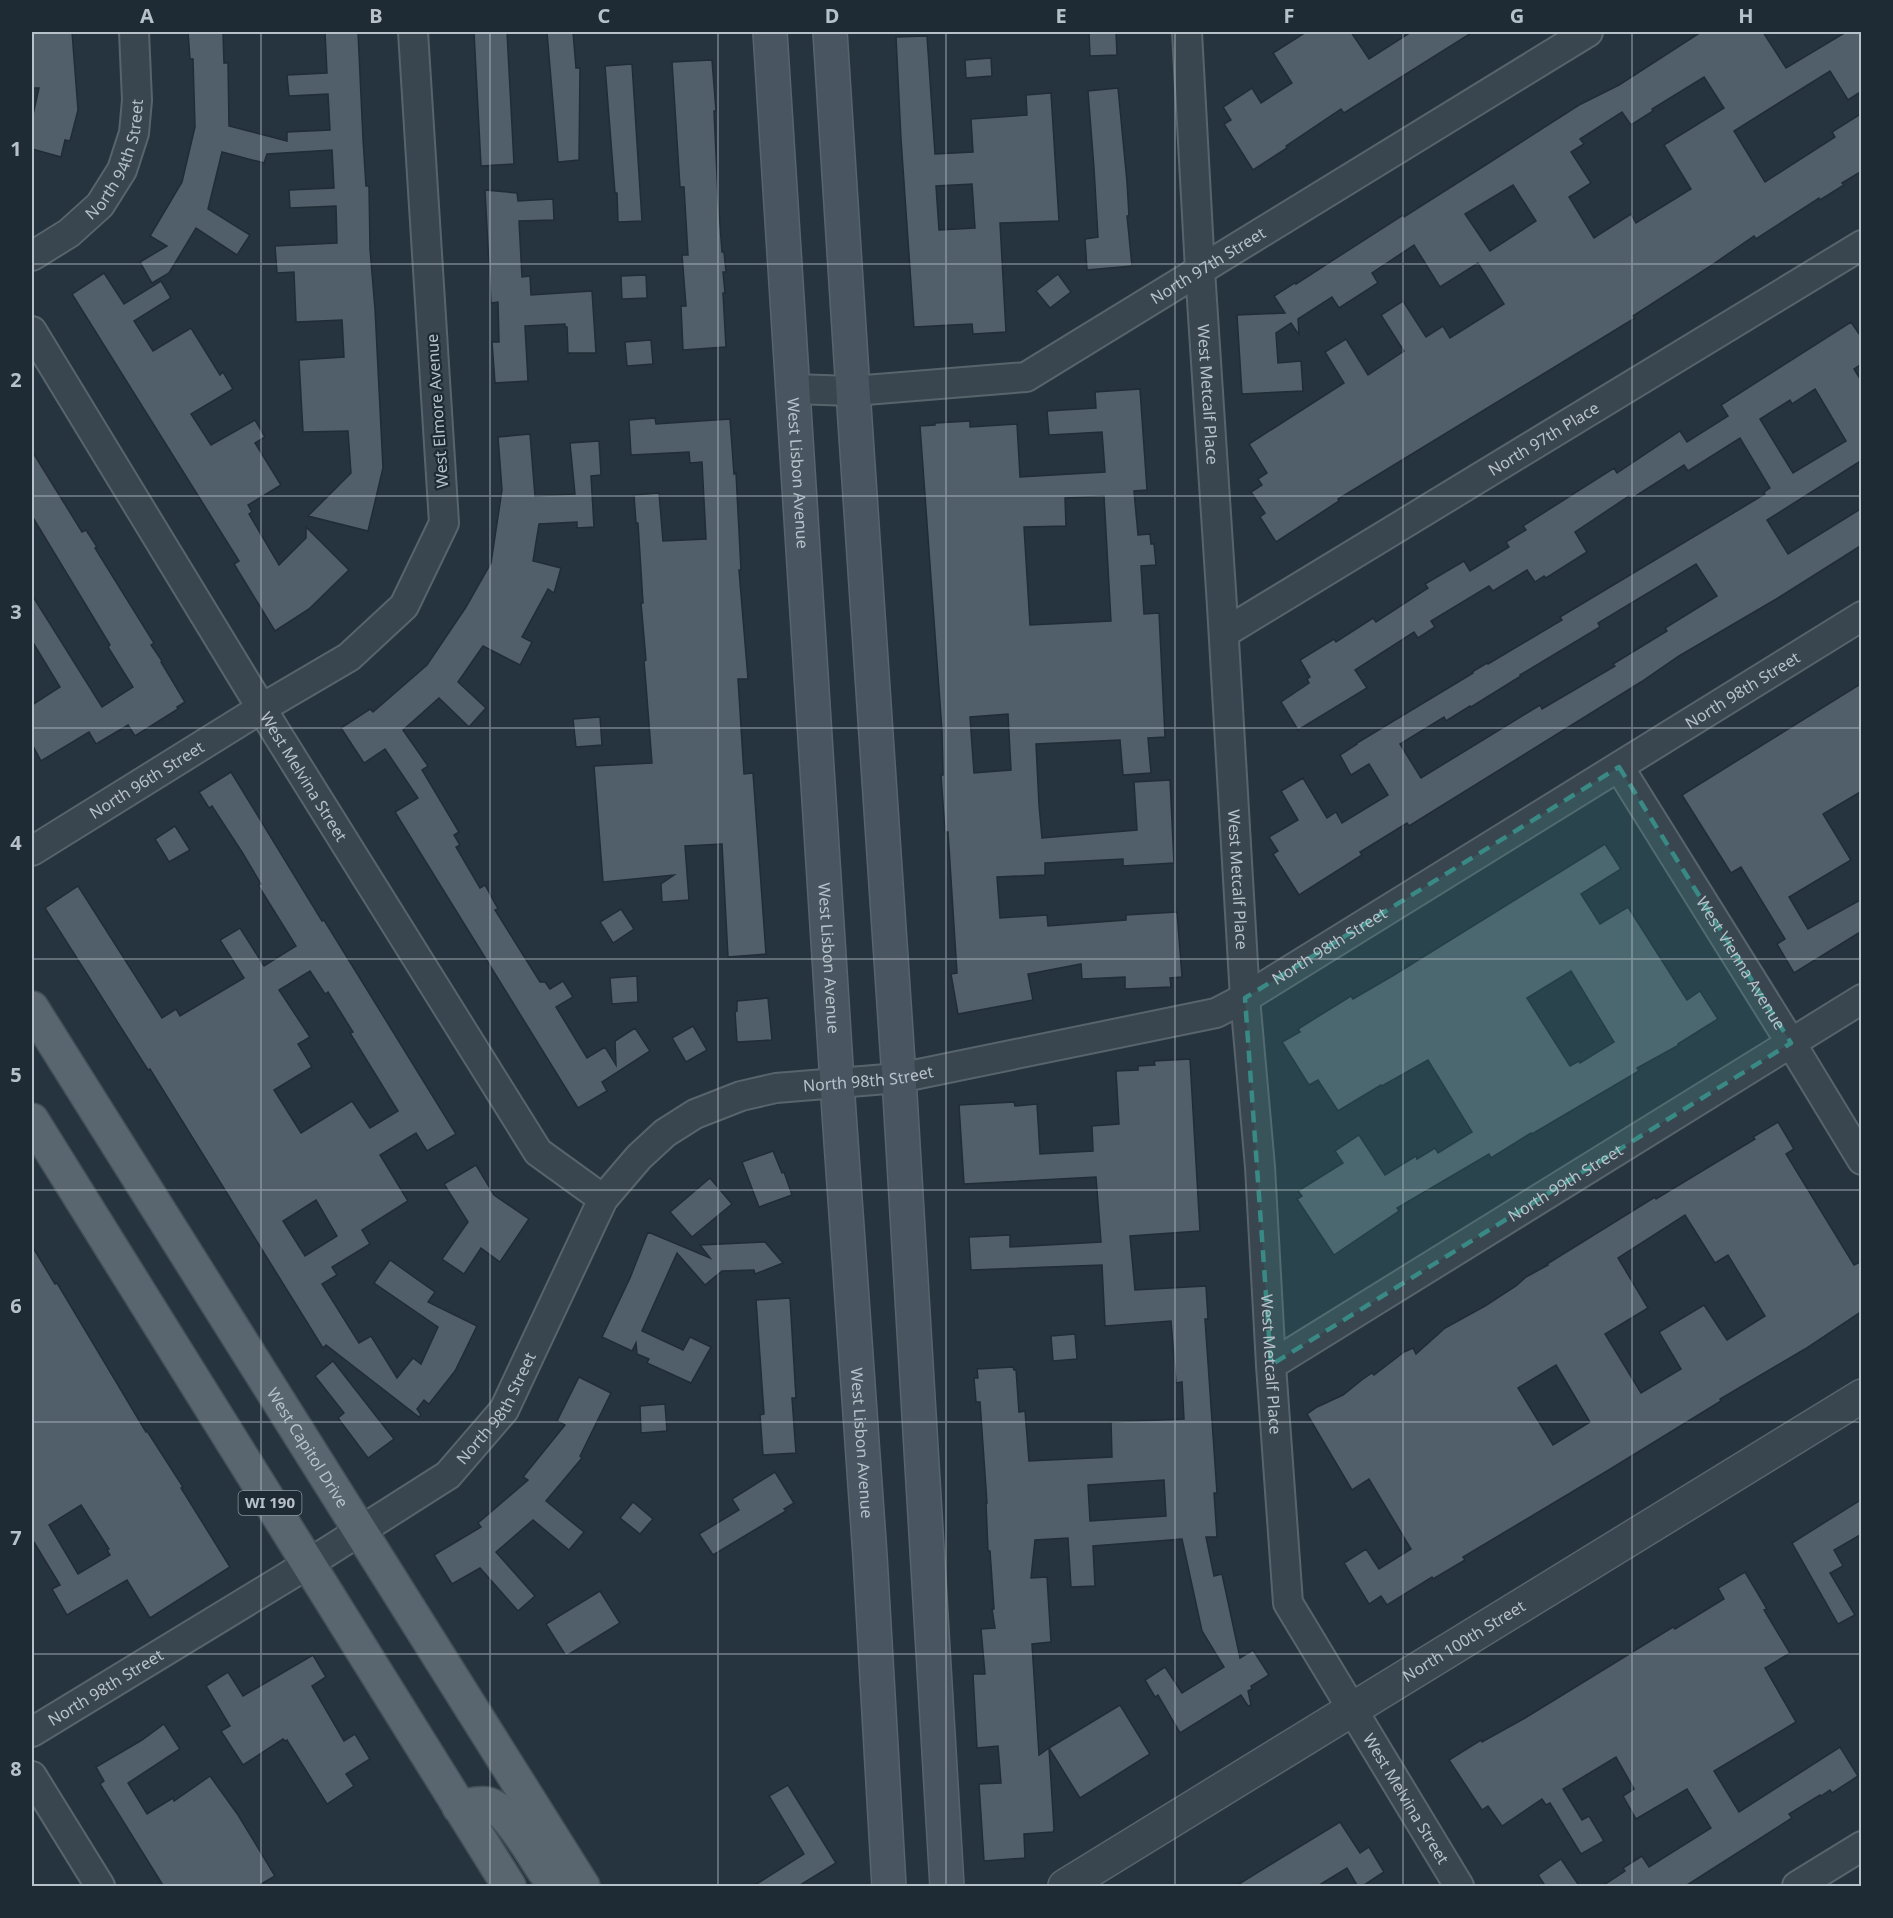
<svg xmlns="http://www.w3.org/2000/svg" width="1893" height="1918" font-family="'Noto Sans',sans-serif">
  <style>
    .building { fill: #505f6a; stroke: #212d36; stroke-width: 1.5; fill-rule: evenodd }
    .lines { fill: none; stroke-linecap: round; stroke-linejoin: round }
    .minor-casing { stroke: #58646c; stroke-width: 32 }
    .tertiary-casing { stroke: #58646c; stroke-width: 36 }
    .secondary-casing { stroke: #58646c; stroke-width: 36 }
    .primary-casing { stroke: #444f58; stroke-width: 36 }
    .minor { stroke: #3a464f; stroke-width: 28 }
    .tertiary { stroke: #3a464f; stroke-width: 33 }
    .secondary { stroke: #495662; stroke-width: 33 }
    .primary { stroke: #59656f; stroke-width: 33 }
    .marked { fill: #398985; fill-opacity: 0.2; stroke: #398985; stroke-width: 4.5; stroke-dasharray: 12 8; stroke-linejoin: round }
    .grid { fill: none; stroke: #b7c1c9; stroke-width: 1.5; stroke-opacity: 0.55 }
    .labels { text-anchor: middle; stroke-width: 4.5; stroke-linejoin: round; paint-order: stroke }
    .shield { fill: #1f2b34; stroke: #89949c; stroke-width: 1.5 }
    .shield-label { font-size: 15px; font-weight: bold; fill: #b7c1c9 }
    .street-label { font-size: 16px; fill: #b7c1c9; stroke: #1f2b34 }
    .neatline { fill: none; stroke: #b7c1c9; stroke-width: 2 }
    .grid-label { font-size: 20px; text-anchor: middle; font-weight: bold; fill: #b7c1c9 }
  </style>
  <rect width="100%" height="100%" fill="#26343f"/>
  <g class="building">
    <polygon points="32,32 72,32 78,110 70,141 65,140 61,157 32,149 32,119 39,88 32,88"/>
    <polygon points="188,32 223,33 224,63 228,63 229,126 287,141 287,132 330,130 328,94 289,96 287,75 327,73 325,32 358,32 363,139 366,186 369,186 370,249 375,309 383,468 368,531 308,516 351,473 348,431 303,432 299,360 344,357 342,320 296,322 294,272 277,273 275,246 337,243 336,206 290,208 289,190 334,188 332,150 267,154 264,163 222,152 208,209 250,235 237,255 196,228 169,273 152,283 140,262 167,246 150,236 182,182 195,127 193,59 190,59"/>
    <polygon points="474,32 507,32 514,164 481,166"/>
    <polygon points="547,32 573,32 576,68 580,68 579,160 558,162"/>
    <polygon points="1089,32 1116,32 1117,55 1090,56"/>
    <polygon points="1306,32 1351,32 1369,59 1411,32 1473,32 1344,113 1341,109 1286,146 1287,148 1253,170 1224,124 1231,120 1223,107 1252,88 1261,103 1292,83 1273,53"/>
    <path d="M1701,32H1763L1786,68L1846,32H1862V91L1848,100L1830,71L1734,131L1765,182L1835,137L1832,132L1862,113V171L1842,183L1844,185L1820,200L1819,198L1756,239L1754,236L1709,267L1633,316L1635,318L1338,499L1339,501L1276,542L1260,517L1265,513L1251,492L1262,485L1258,479L1267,473L1249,444L1344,383L1325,352L1346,339L1368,375L1404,351L1381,315L1403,301L1426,337L1443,326L1450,338L1504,304L1478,263L1440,287L1414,245L1372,273L1378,283L1339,308L1332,297L1298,319L1299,335L1291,323L1276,333L1278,363L1301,361L1303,391L1242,394L1237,315L1285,313L1274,296L1296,282V284L1403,215L1404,217L1484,166L1579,105L1619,85ZM1704,77L1724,108L1664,145L1691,189L1636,223L1631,214L1594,238L1569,197L1591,183L1571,152L1584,144L1580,139L1622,112L1631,125L1653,111L1652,109ZM1513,185L1536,221L1490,251L1465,214Z"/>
    <path d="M927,36L935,154L973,152L971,119L1027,115L1026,95L1051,93L1059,221L1000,223L1006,332L973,334L972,324L914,327L901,139L896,37ZM972,184L975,228L939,230L936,186Z"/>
    <polygon points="991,58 992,76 966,78 965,60"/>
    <polygon points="712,60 716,111 714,111 718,197 722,252 724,252 726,272 723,272 725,293 723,293 726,347 683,350 681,306 686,306 682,255 688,255 684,187 680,187 672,62"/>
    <polygon points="632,64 642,221 618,222 617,193 615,193 605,66"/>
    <polygon points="1118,88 1127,182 1129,216 1127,216 1132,266 1087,270 1085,239 1098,237 1094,168 1088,91"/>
    <polygon points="485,190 517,193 518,201 553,199 554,220 519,221 522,277 530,276 531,295 592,291 596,353 568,353 567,327 565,327 565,324 525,326 528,381 495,383 492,342 499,342 498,302 491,303"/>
    <polygon points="104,273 124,304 161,281 171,298 134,321 153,351 191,328 220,375 223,372 233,389 191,414 211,445 255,420 265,437 255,443 281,485 248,505 252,512 249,514 279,565 306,538 306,527 349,570 309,609 275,631 234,564 239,561 72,294"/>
    <polygon points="1058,274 1071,292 1050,308 1036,291"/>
    <polygon points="646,275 647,298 622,299 621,276"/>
    <path d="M1851,322L1862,338V364L1854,369L1862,382V465L1859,462L1767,520L1788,554L1862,508V545L1778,598L1679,656L1641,682L1409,826L1407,823L1360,852L1362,855L1299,895L1273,854L1278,851L1269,837L1298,820L1281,791L1303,778L1327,818L1336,812L1342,823L1388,795L1369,764L1351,775L1340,755L1357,744V743L1473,673L1472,672L1487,663L1488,664L1562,620L1560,617L1765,494L1764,492L1770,488L1740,438L1688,471L1684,465L1631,499L1629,496L1575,532L1587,552L1546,578L1544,576L1535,582L1527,570L1493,591L1489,586L1431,621L1435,627L1418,638L1414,632L1355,670L1367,688L1298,730L1281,702L1309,683L1307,679L1310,677L1300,660L1334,639L1336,642L1373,618L1376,622L1428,588L1425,584L1464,561L1470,571L1509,547L1506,542L1526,530L1523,526L1614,468L1617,473L1680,431L1687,442L1728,416L1721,405ZM1815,389L1846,441L1793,473L1760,419L1790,400L1792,404ZM1696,564L1717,596L1665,628L1667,631L1613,664L1615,666L1542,709L1540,705L1421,778L1400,744L1444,717L1446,721L1470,706L1471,707L1521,676L1520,675L1600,627L1598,623Z"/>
    <polygon points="651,340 653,364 627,366 625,342"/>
    <path d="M1140,389L1147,490L1134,491L1138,535L1150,534L1151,544H1154L1156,565L1141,566L1144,614L1159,613L1165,737L1148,738L1151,773L1123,775L1120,740L1036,744L1039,805L1042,838L1137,830L1134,782L1170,780L1174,863L1123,866V859L1045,863V875L997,877L1000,918L1047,915L1048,926L1126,920V915L1177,912L1182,977L1170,978L1171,987L1125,989V977L1082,979L1081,964L1028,974L1033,1000L958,1014L951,974L957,973L948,832H945L941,775H943L942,731L920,426L935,425V423L970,421V427L1017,424L1020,477L1105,472L1102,432L1049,435L1047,411L1096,408L1095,392ZM1104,496L1111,621L1030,625L1024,527L1066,526L1065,498ZM1008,714L1011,770L974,773L970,717Z"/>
    <polygon points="655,418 656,424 730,419 734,474 736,473 741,570 739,570 748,679 738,679 744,774 753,773 766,954 728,957 722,844 685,846 689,900 662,902 661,884 674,875 603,882 594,766 652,763 646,685 644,661 646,660 641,603 643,603 638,523 636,523 634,495 659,493 663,541 706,539 702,462 690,463 689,452 631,455 629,420"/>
    <polygon points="530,434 535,496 575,494 570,443 599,441 601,475 591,476 594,527 577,528 577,522 539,524 533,561 561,568 554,593 548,589 522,637 532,642 520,665 483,646 458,682 486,708 469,727 439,698 403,730 428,766 422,770 459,832 454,835 460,845 456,847 480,888 485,885 498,909 495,910 540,982 545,982 550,989 563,981 573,997 556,1007 587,1058 605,1047 616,1065 615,1041 635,1028 650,1051 602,1082 607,1091 578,1108 395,812 418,798 385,749 364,763 341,728 370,709 373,712 427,665 466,607 491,563 502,490 498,437"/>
    <polygon points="32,451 82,532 86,530 97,547 95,548 154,643 151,645 162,661 161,662 185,702 177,707 178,709 135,736 128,725 96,744 89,732 41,761 32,744 32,705 60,687 32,641 32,595 102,707 133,687 108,647 110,645 32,516"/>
    <polygon points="1862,683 1862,791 1823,814 1851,860 1789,897 1808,929 1862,899 1862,931 1794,973 1777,944 1785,939 1741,867 1731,873 1682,795"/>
    <polygon points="600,717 602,745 576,747 573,719"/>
    <path d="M231,772L322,921L324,920L456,1134L427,1151L416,1133L380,1155L408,1201L362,1230L370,1244L332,1267L337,1275L322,1284L359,1343L371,1336L397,1378L413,1358L421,1364L438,1327L374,1283L390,1260L435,1292L428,1302L477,1326L455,1371L429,1404L424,1400L417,1409L421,1415L419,1417L326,1345L323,1348L150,1069L148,1070L45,908L78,886L162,1018L176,1009L180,1016L244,978L220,940L240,928L264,966L296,946L258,885L261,884L242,852L212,806L209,808L199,792ZM310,971L325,994L328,992L353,1032L350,1033L398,1111L370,1128L352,1101L301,1133L274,1090L312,1067L298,1044L310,1037L279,990ZM316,1200L337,1236L305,1256L283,1221Z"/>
    <polygon points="175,826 190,850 169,862 155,839"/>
    <path d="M1605,844L1621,869L1581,894L1600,924L1628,907L1687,1000L1700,991L1718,1019L1678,1044L1679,1045L1637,1068L1639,1071L1532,1134L1531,1133L1491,1158L1489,1154L1397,1208L1399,1211L1334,1255L1297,1199L1302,1196L1298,1191L1343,1163L1335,1151L1359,1135L1385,1175L1416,1156L1417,1159L1435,1148L1438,1153L1472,1132L1428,1060L1382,1086L1381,1085L1338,1111L1318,1080L1309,1085L1282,1042L1300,1032L1298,1029L1351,996L1353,999L1394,975ZM1571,971L1614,1042L1580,1063L1579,1061L1570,1066L1527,998Z"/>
    <polygon points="621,909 634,929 613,943 600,922"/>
    <polygon points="637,976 638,1002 612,1004 610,978"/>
    <polygon points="768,998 772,1040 737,1042 735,1012 737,1011 737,1001"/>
    <polygon points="693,1026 707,1050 686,1062 672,1038"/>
    <path d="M1190,1059L1200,1231L1130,1236L1135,1290L1206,1286L1208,1319H1205L1217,1493H1214L1217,1537H1206L1214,1576L1222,1574L1240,1658L1253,1650L1269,1675L1251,1686L1252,1689L1248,1691L1251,1705L1248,1706L1241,1695L1180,1733L1158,1695L1155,1697L1145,1680L1165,1667L1182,1693L1224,1667L1202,1631L1182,1539L1093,1546L1095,1586L1071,1587L1068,1538L1035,1540L1031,1578L1047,1577L1051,1642L1032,1644L1039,1755L1049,1748L1054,1829L1053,1832L1024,1834L1025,1858L984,1861L979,1784L1001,1783L998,1746L977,1748L973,1674H985L981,1629L995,1628L992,1609H994L990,1551H988L986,1503H987L980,1402H976L974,1378H978L977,1369L1013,1367L1014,1370H1016L1019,1412L1025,1411L1029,1461L1112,1457L1111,1422L1184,1419L1182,1382L1176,1383L1171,1321L1105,1326L1102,1265L971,1270L969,1237L1010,1235V1247L1101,1242L1096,1177L964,1184L959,1105L1014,1102L1015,1106L1037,1104L1040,1154L1093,1151L1092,1126L1119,1124L1116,1071L1138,1070V1066L1155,1065L1154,1061ZM1164,1480L1166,1516L1090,1521L1088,1485Z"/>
    <path d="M1778,1122L1794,1149L1786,1154L1854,1265L1862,1261V1311L1805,1349L1720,1399L1721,1401L1612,1468L1463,1557L1465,1560L1433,1579L1432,1577L1387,1605L1381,1596L1369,1604L1344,1563L1366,1549L1379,1569L1411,1549L1369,1479L1352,1490L1307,1414L1317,1407L1343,1395L1363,1379L1372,1373L1374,1375L1404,1352L1413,1348L1416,1354L1445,1328L1485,1306L1516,1286L1526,1277L1548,1265L1547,1264L1655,1197L1656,1199L1755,1139L1753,1137ZM1685,1215L1715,1263L1728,1255L1765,1316L1727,1340L1704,1305L1659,1332L1681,1369L1641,1393L1605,1334L1648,1308L1618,1258ZM1556,1365L1590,1422L1553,1445L1518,1388Z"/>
    <polygon points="773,1151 782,1173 784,1172 792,1195 759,1207 742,1162"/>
    <polygon points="476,1165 494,1195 529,1219 500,1262 481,1248 464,1274 442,1259 468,1222 444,1184"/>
    <polygon points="710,1178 732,1204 692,1237 670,1212"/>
    <polygon points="648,1232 710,1258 700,1245 765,1242 783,1263 755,1274 754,1270 722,1271 705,1285 677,1253 642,1331 683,1350 690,1337 711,1347 691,1383 647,1363 649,1359 637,1354 636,1343 632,1351 602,1337 630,1278"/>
    <path d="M32,1246L55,1284L57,1283L146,1432L147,1431L183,1487L181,1488L230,1567L150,1618L127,1580L67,1615L52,1589L60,1585L32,1539ZM81,1505L109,1549L107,1550L110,1555L78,1574L49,1525Z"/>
    <polygon points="790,1298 796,1398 792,1398 796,1453 763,1455 760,1415 764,1414 756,1300"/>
    <polygon points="1075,1334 1077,1359 1053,1361 1051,1336"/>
    <polygon points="333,1361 394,1439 368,1458 338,1418 344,1413 315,1376"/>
    <polygon points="579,1377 611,1393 580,1456 582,1458 546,1501 584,1532 569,1550 533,1520 496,1552 535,1596 518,1611 480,1568 452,1584 434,1555 481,1527 478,1523 528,1480 523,1477 565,1425 557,1421"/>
    <polygon points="665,1404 667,1431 641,1433 640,1406"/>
    <polygon points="775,1472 794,1503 784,1509 786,1511 713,1555 699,1534 739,1510 732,1499"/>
    <polygon points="1862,1499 1862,1534 1834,1550 1843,1566 1830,1573 1855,1615 1838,1624 1792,1543"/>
    <polygon points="633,1502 653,1519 640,1534 620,1518"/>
    <polygon points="1745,1572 1767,1609 1764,1610 1790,1653 1765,1668 1796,1722 1714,1771 1739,1812 1840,1747 1858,1776 1832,1793 1830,1790 1821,1796 1820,1795 1789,1814 1792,1818 1684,1887 1601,1887 1625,1871 1623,1868 1642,1856 1649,1867 1711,1828 1687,1789 1636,1819 1623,1796 1634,1789 1616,1757 1563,1789 1582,1820 1589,1816 1604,1841 1581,1854 1550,1803 1546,1805 1542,1799 1502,1826 1488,1806 1482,1810 1449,1760 1481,1740 1482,1742 1525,1718 1673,1627 1675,1629 1724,1599 1718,1588"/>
    <polygon points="600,1591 620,1623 566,1656 546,1624"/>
    <polygon points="313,1655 326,1677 312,1686 344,1741 355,1734 370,1759 346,1774 354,1786 327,1804 287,1740 285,1741 283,1739 243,1765 221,1731 230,1726 206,1686 228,1672 243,1696"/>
    <polygon points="1120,1705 1150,1754 1080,1798 1049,1748"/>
    <polygon points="164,1724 180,1749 128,1783 147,1814 173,1798 174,1801 210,1776 238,1815 275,1876 256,1887 164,1887 100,1784 104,1781 96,1767 142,1740"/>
    <polygon points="788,1785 836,1863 797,1887 752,1887 804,1854 769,1796"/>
    <polygon points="1340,1822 1360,1853 1369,1847 1384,1872 1361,1887 1358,1887 1347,1868 1316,1887 1234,1887"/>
    <polygon points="1561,1859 1580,1887 1546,1887 1538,1875"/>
  </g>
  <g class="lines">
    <defs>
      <g id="minor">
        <path id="s1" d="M1187,32L1200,270L1222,606L1245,998L1260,1167L1271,1365L1288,1603L1459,1886"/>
        <path id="s2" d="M32,256L69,233L100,205L122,170L134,133L137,100L134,32"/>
        <path id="s3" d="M32,331L276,732L538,1152L603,1199"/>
        <path id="s4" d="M793,389L853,391L1026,377L1588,32"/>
        <path id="s5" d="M1224,633L1862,245"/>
        <path id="s6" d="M1619,767L1791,1043L1862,1160"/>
        <path id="s7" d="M32,851L262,708L349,657L404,606L444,523L413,32"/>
        <path id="s8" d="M1271,1365L1862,999"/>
        <path id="s9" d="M32,1732L308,1564L448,1475L504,1410L603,1199L639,1157L665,1133L695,1114L741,1096L776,1088L899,1078L1216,1013L1245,998L1862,616"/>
        <polyline points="32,1776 100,1886"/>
        <polyline points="1797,1886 1862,1846"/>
      </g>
      <g id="tertiary">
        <path id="s10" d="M1065,1886L1862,1396"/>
      </g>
      <g id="secondary">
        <path id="s11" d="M770,32L839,1113L870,1556L889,1886"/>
        <polyline points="830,32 853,391 899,1078 947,1886"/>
      </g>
      <g id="primary">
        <path id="s12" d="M32,1008L583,1886"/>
        <polyline points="32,1120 509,1886"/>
        <path d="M459,1807C468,1806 479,1802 487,1804C508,1808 532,1854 544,1871L578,1879"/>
      </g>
    </defs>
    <use href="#minor" class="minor-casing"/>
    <use href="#tertiary" class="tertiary-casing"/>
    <use href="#secondary" class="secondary-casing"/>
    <use href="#primary" class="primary-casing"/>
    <use href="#minor" class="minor"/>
    <use href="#tertiary" class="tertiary"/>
    <use href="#secondary" class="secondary"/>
    <use href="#primary" class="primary"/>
  </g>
  <path class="marked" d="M1619,767L1791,1043L1271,1365L1245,998Z"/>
  <path class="grid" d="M261,32V1886M490,32V1886M718,32V1886M946,32V1886M1175,32V1886M1403,32V1886M1632,32V1886M32,264H1862M32,496H1862M32,728H1862M32,959H1862M32,1190H1862M32,1422H1862M32,1654H1862"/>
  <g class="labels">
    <rect class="shield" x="238.5" y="1491" width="63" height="24" rx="4.5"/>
    <g class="shield-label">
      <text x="270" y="1508">WI 190</text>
    </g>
    <g class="street-label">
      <text dy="6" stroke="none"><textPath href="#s2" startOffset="134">North 94th Street</textPath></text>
      <text dy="6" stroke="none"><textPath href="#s4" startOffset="447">North 97th Street</textPath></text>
      <text dy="6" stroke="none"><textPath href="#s1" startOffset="363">West Metcalf Place</textPath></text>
      <text transform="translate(437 411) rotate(-94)" y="6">West Elmore Avenue</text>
      <text dy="6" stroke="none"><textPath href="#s5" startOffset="374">North 97th Place</textPath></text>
      <text dy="6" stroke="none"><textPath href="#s11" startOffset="442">West Lisbon Avenue</textPath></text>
      <text dy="6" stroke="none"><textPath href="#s9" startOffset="2084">North 98th Street</textPath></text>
      <text dy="6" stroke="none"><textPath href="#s3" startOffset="522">West Melvina Street</textPath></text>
      <text dy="6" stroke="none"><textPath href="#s7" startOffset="135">North 96th Street</textPath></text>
      <text dy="6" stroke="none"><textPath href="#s1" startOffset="849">West Metcalf Place</textPath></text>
      <text dy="6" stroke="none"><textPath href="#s9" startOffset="1598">North 98th Street</textPath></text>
      <text dy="6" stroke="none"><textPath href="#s11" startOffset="928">West Lisbon Avenue</textPath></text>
      <text dy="6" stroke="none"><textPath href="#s6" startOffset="231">West Vienna Avenue</textPath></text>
      <text dy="6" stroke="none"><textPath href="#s9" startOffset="1112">North 98th Street</textPath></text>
      <text dy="6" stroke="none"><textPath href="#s8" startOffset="346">North 99th Street</textPath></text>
      <text dy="6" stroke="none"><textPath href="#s1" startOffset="1335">West Metcalf Place</textPath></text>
      <text dy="6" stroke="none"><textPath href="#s9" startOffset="572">North 98th Street</textPath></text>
      <text dy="6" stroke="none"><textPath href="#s11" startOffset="1414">West Lisbon Avenue</textPath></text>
      <text dy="6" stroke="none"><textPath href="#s12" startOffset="519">West Capitol Drive</textPath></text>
      <text dy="6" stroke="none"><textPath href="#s10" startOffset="468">North 100th Street</textPath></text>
      <text dy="6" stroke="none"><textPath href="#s9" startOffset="86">North 98th Street</textPath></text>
      <text dy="6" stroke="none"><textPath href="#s1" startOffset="1803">West Melvina Street</textPath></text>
    </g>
  </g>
  <rect width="1893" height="1918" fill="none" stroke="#1f2b34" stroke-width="66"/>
  <rect x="33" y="33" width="1827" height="1852" class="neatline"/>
  <g class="grid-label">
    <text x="147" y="23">A</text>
    <text x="376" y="23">B</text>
    <text x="604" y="23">C</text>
    <text x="832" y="23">D</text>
    <text x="1061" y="23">E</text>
    <text x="1289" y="23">F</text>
    <text x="1517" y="23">G</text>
    <text x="1746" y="23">H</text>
    <text x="16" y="156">1</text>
    <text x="16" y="387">2</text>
    <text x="16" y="619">3</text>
    <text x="16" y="850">4</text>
    <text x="16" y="1082">5</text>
    <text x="16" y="1313">6</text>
    <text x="16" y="1545">7</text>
    <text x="16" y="1776">8</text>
  </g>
</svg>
